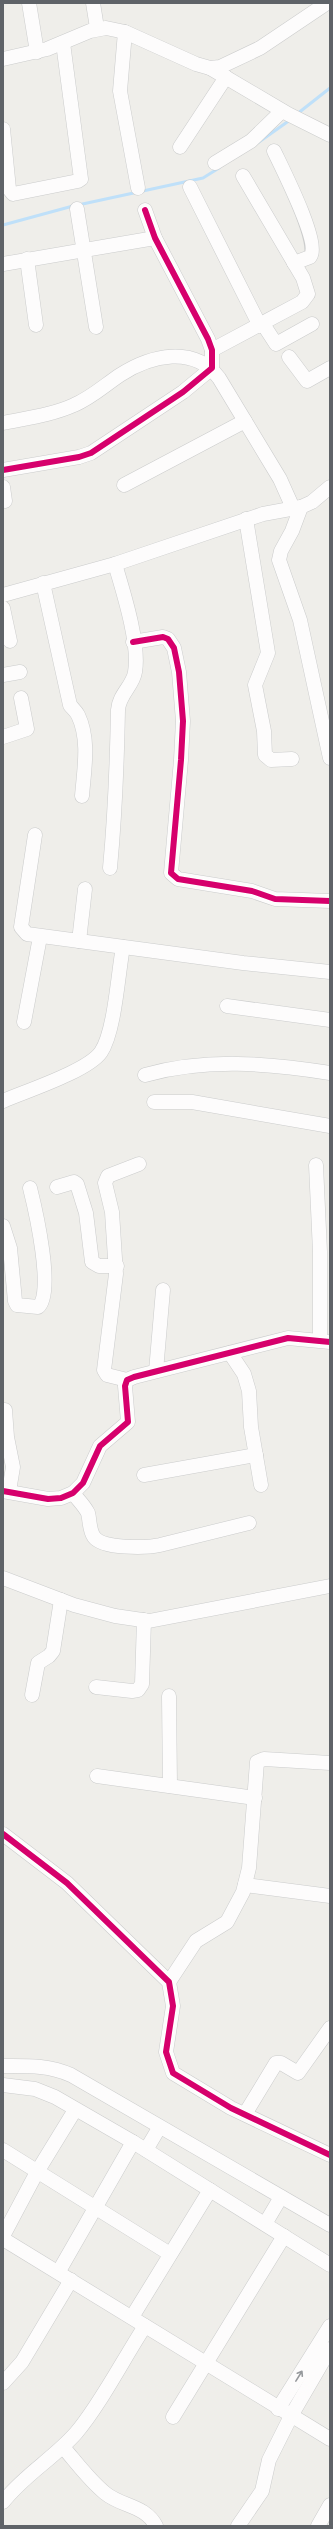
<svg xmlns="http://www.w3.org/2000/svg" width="333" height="2529" font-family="Jost,sans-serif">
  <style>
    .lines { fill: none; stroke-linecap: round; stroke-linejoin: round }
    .stream { stroke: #bfe0f9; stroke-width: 3 }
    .minor-casing { stroke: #cbcccc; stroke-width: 15 }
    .minor { stroke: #fdfcfc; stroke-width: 14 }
    .cycleway-casing { stroke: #fff; stroke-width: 8 }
    .cycleway { stroke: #d6006c; stroke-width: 6 }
    .oneway { stroke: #96999c }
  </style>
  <rect width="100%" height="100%" fill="#efeeea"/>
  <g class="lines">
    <g class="stream">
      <polyline points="297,114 330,88"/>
      <polyline points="259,142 290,120"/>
      <polyline points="78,205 203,178 219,168"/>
      <polyline points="3,225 73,206"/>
    </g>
    <defs>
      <g id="minor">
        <polyline points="29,3 37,52"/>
        <polyline points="93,3 97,28"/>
        <polyline points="125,32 120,91 138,188"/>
        <polyline points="3,59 47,49 90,31 106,28 125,32 196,64 210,68 220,67 260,48 327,3"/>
        <polyline points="210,68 288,114 330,135"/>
        <polyline points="3,129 9,189 13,194 78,181 81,179 63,43"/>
        <polyline points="180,147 226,77"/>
        <path d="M274,151C282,168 321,244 310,257L294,263"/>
        <polyline points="215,163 251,141 282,111"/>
        <polyline points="190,187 260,326"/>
        <polyline points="77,209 96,327"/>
        <polyline points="27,259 36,325"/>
        <polyline points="3,264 155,238"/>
        <polyline points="263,324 276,344 312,324"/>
        <polyline points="212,350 302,302 308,294 303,278 243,176"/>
        <polyline points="289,357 307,381 330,368"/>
        <path d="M3,423C27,418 52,415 74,405C91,398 105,385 120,375C151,355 194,345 219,378L280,479L293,508"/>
        <polyline points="3,470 79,457 91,453 183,392 212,368 212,350 208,339 155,238 145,210"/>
        <polyline points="124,485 245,421"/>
        <polyline points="3,487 5,501"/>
        <polyline points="301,507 292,531 281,551 279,560 300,620 330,758"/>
        <polyline points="246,519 268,653 255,685 264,731 265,755 271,760 292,759"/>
        <path d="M43,583L70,705C72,708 76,711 78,715C90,740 84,770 82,796"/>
        <polyline points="3,595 115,564 263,514 301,507 312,502 330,487"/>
        <polyline points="3,608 10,641"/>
        <polyline points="133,642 163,637 168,639 174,648 179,672 183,721 181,760 171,873 178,879 252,891 275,899 330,901"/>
        <polyline points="3,675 20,672"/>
        <polyline points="3,737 27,729 21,698"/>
        <polyline points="35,835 21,927 27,934 243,963 330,972"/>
        <path d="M110,868C115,815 117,763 118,710C119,694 133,686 135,672C140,644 123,591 115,564"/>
        <polyline points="79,941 85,889"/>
        <polyline points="227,1006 330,1020"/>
        <polyline points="24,1022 40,937"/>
        <path d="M145,1075C206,1058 268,1063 330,1073"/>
        <path d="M3,1101C26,1091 88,1071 101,1052C115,1031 118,973 123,947"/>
        <polyline points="154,1102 192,1102 330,1126"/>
        <polyline points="316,1165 320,1252 320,1340"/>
        <polyline points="57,1187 74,1182 77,1184 86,1213 92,1262 99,1266 117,1266"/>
        <path d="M3,1226L10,1248L15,1301L17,1305L38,1307C55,1294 35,1208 30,1188"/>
        <polyline points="230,1353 244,1374 249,1391 251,1427 261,1485"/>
        <polyline points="156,1371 163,1290"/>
        <polyline points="127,1380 107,1375 104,1370 116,1274 112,1212 105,1183 108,1176 139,1164"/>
        <polyline points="5,1410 7,1437 13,1467 9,1491"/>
        <polyline points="144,1475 256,1455"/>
        <polyline points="3,1491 48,1499 61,1498 73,1493 83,1483 100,1446 128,1422 125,1386 127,1380 134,1377 288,1338 330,1342"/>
        <path d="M73,1493C78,1500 84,1505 88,1513C90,1520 89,1530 94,1537C103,1549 146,1548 160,1545L249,1523"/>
        <polyline points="3,1578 74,1605 115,1616 149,1621 330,1586"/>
        <polyline points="96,1687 132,1691 138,1690 142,1684 144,1620"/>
        <polyline points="32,1695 38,1663 49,1656 53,1651 61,1600"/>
        <polyline points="169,1696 170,1786"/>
        <polyline points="97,1776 255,1798"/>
        <polyline points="3,1834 67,1883 169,1982 173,2006 166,2052 173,2073 231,2108 330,2155"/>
        <polyline points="245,1885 330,1896"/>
        <polyline points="169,1982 196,1941 227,1922 243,1892 249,1868 257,1762 264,1759 330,1763"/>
        <path d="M3,2066C28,2066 48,2065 71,2075L330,2225"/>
        <polyline points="3,2085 35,2089 55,2097 133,2142 330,2265"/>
        <polyline points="245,2114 276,2063 281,2063 298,2073 330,2028"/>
        <polyline points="3,2150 170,2254"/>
        <polyline points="146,2150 159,2128"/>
        <polyline points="265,2224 281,2197"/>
        <polyline points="3,2236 37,2172 75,2110"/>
        <polyline points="3,2239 330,2439"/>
        <polyline points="59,2271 133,2142"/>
        <polyline points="132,2317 210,2190"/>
        <polyline points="3,2383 22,2362 71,2280"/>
        <polyline points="278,2409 330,2326"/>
        <polyline points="173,2417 284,2236"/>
        <path d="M63,2447C76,2462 89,2480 105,2493C122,2507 145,2505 156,2526"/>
        <path d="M3,2502C24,2475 53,2459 76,2433C100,2405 124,2358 145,2326"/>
        <polyline points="238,2526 262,2491 269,2460 291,2416 330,2349"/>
        <polyline points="318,2526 330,2505"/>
      </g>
    </defs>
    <use href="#minor" class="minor-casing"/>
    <use href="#minor" class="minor"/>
    <defs>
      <g id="cycleway">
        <polyline points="3,470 79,457 91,453 183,392 212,368 212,350 208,339 155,238 145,210"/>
        <polyline points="133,642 163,637 168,639 174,648 179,672 183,721 181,760 171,873 178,879 252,891 275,899 330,901"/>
        <polyline points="3,1491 48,1499 61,1498 73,1493 83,1483 100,1446 128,1422 125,1386 127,1380 134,1377 288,1338 330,1342"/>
        <polyline points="3,1834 67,1883 169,1982 173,2006 166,2052 173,2073 231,2108 330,2155"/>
      </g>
    </defs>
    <use href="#cycleway" class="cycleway-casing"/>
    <use href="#cycleway" class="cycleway"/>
  </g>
  <defs><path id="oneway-shaft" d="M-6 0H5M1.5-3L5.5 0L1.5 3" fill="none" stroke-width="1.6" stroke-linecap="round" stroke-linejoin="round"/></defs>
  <use class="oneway" href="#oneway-shaft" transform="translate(299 2376) rotate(-58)"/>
  <rect width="333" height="2529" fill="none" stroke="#5f6368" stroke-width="8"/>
</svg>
